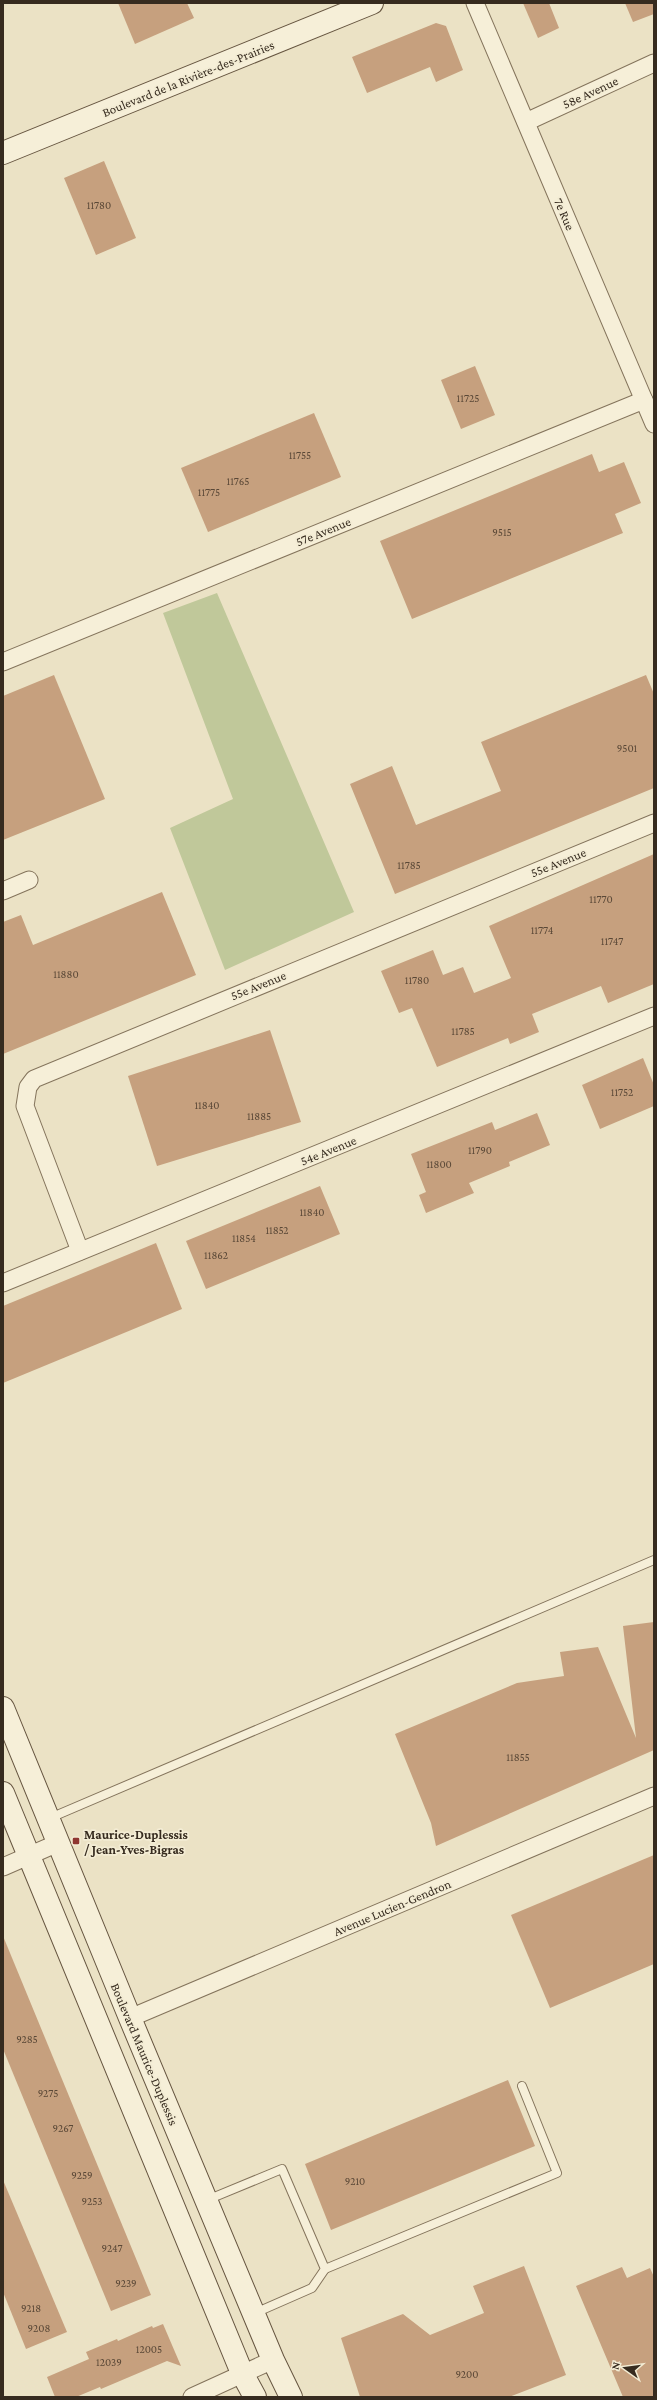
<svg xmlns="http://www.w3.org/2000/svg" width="657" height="2400" font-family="'Crimson Pro',serif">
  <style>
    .green { fill: #c0c89a }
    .building { fill: #c6a07e }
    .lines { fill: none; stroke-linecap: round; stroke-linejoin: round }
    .lane-casing { stroke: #84745c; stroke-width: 10 }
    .street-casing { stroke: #84745c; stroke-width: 19 }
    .secondary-casing { stroke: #665540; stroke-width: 24 }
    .lane { stroke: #f6efd8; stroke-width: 8 }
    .street { stroke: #f6efd8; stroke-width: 17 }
    .secondary { stroke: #f6efd8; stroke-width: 22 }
    .poi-dot { fill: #8f3631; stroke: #f3ecd4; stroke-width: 1.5 }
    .labels { text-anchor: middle; stroke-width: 3.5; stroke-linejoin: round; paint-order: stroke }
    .number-label { font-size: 11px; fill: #5a4837 }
    .street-label { font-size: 13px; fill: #362b1f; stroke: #f3ecd4 }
    .poi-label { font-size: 13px; font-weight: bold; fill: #362b1f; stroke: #f3ecd4; text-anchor: start }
  </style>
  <rect width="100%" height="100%" fill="#ebe2c5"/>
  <polygon class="green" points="217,593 354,912 225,970 170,828 233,799 163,613"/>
  <g class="building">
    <polygon points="118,3 187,3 194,18 135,44"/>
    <polygon points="523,3 549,3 559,28 538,38"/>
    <polygon points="625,3 654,3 654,14 633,22"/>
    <polygon points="436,23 446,26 463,70 436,82 430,67 367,93 352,57"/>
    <polygon points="104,161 136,238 96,255 64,178"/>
    <polygon points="475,366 495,415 461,429 441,380"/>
    <polygon points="314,413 341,477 208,532 181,468"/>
    <polygon points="592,454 599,472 624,462 641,503 615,514 623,533 412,619 380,541"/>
    <polygon points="54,675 105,799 3,840 3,696"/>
    <polygon points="646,675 654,694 654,788 395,894 350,784 392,766 416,825 501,791 481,742"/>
    <polygon points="654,854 654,984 608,1003 601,986 532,1014 539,1032 510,1044 508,1038 437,1067 412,1008 399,1013 381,971 433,950 443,975 463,967 474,993 511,978 489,926"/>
    <polygon points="162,892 196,975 3,1054 3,922 21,915 33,945"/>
    <polygon points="270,1030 301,1122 157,1166 128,1076"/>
    <polygon points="643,1058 654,1085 654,1106 600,1129 582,1085"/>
    <polygon points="537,1113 550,1145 509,1162 510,1166 469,1183 474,1193 426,1213 419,1195 426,1192 411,1154 492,1122 495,1130"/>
    <polygon points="320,1186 340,1234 206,1289 186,1241"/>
    <polygon points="156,1243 182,1309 3,1383 3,1306"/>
    <polygon points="654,1622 654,1750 436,1846 431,1823 395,1734 517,1683 564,1676 560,1652 598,1647 636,1738 623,1626"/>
    <polygon points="654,1855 654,1964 550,2008 511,1915"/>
    <polygon points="3,1936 151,2295 111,2311 3,2049"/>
    <polygon points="508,2080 535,2146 331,2230 305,2164"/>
    <polygon points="3,2180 67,2332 26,2349 3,2292"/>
    <polygon points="524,2266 566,2375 509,2397 360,2397 341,2338 403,2314 430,2335 484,2313 473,2286"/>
    <polygon points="622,2267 627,2278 650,2268 654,2277 654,2397 623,2397 576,2286"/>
    <polygon points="163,2324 181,2366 167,2361 101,2389 100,2387 76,2397 55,2397 47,2377 89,2359 86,2352 117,2339 118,2341 152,2326 153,2328"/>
  </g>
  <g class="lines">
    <defs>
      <g id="lane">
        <polyline points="50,1818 654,1560"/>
        <polyline points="207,2200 282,2169 325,2269 312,2288 255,2313"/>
        <polyline points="325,2269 557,2173 522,2086"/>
      </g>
      <g id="street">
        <polyline points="475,3 654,424"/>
        <polyline points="526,122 654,63"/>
        <polyline points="3,662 644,400"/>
        <polyline points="3,891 29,880"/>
        <polyline points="80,1251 25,1106 28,1087 34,1079 654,823"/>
        <polyline points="3,1283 654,1016"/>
        <polyline points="3,1867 58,1843"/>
        <polyline points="130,2018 654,1796"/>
        <polyline points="192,2397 273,2360"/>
      </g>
      <g id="secondary">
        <polyline points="3,153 372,3"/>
        <polyline points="3,1708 130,2018 273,2360 291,2397"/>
        <polyline points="3,1793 242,2373 255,2397"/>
      </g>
    </defs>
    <use href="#lane" class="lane-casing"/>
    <use href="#street" class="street-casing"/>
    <use href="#secondary" class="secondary-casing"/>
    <use href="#lane" class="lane"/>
    <use href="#street" class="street"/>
    <use href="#secondary" class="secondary"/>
  </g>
  <rect class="poi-dot" x="72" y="1837" width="8" height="8" rx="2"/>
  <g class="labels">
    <g class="number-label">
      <text x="99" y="209">11780</text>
      <text x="468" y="402">11725</text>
      <text x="300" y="459">11755</text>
      <text x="238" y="485">11765</text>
      <text x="209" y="496">11775</text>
      <text x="502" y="536">9515</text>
      <text x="627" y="752">9501</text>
      <text x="409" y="869">11785</text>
      <text x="601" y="903">11770</text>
      <text x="542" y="934">11774</text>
      <text x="612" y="945">11747</text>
      <text x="66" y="978">11880</text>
      <text x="417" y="984">11780</text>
      <text x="463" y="1035">11785</text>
      <text x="622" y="1096">11752</text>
      <text x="207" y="1109">11840</text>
      <text x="259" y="1120">11885</text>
      <text x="480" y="1154">11790</text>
      <text x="439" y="1168">11800</text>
      <text x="312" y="1216">11840</text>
      <text x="277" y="1234">11852</text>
      <text x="244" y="1242">11854</text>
      <text x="216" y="1259">11862</text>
      <text x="518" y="1761">11855</text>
      <text x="27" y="2043">9285</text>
      <text x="48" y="2097">9275</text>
      <text x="63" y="2132">9267</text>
      <text x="82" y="2179">9259</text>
      <text x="355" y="2185">9210</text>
      <text x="92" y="2205">9253</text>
      <text x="112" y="2252">9247</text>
      <text x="126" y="2287">9239</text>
      <text x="31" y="2312">9218</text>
      <text x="39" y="2332">9208</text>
      <text x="149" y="2353">12005</text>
      <text x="109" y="2366">12039</text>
      <text x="467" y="2378">9200</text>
    </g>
    <g class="street-label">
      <text transform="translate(188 78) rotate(-22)" y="5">Boulevard de la Rivière-des-Prairies</text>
      <text transform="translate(590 92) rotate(-25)" y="5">58e Avenue</text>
      <text transform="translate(565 214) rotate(67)" y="5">7e Rue</text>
      <text transform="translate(323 531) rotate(-22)" y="5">57e Avenue</text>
      <text transform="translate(558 862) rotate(-22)" y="5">55e Avenue</text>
      <text transform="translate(258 985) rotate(-22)" y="5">55e Avenue</text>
      <text transform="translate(328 1150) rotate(-22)" y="5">54e Avenue</text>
      <text transform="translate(392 1907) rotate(-23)" y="5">Avenue Lucien-Gendron</text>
      <text transform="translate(145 2054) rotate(67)" y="5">Boulevard Maurice-Duplessis</text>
    </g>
    <g class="poi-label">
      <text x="84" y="1839">Maurice-Duplessis<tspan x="84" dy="15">/ Jean-Yves-Bigras</tspan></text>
    </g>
  </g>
  <rect width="657" height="2400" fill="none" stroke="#362b1f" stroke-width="8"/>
  <g transform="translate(625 2368) rotate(284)" stroke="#f3ecd4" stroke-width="3" paint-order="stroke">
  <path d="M0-3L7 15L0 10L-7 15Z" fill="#362b1f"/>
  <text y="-6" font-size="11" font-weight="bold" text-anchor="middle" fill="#362b1f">N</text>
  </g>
</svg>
